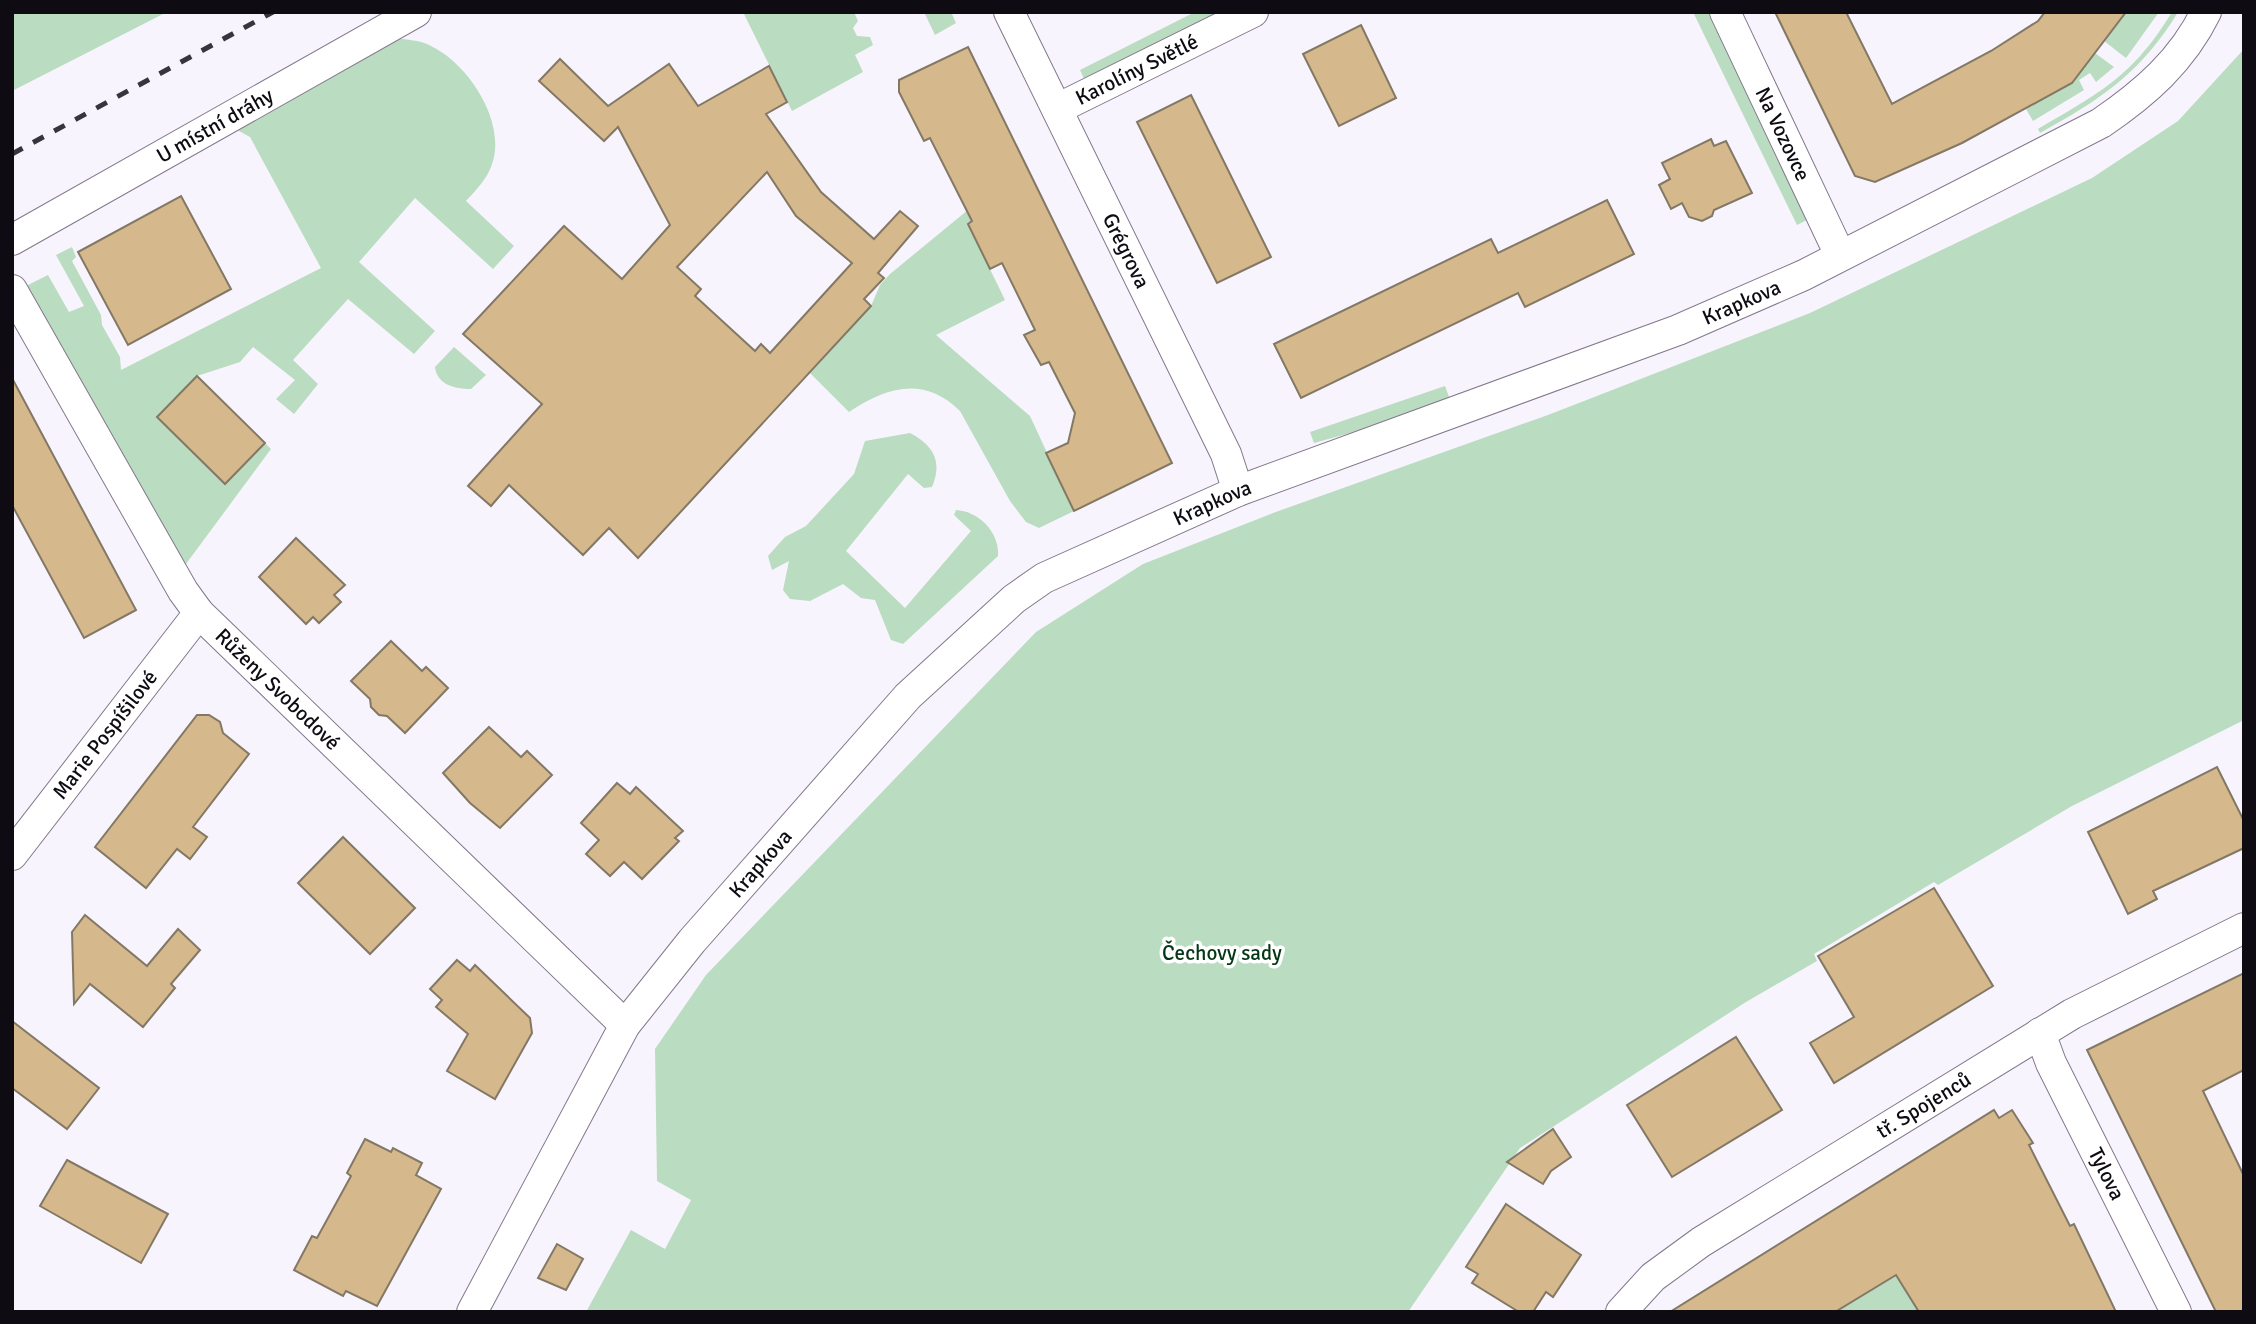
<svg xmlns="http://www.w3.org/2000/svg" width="2256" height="1324" font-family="Signika,sans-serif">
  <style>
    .green { fill: #badcc0 }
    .building { fill: #d5b88b; stroke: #837865; stroke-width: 2; fill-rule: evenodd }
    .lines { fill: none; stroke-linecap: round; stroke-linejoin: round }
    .street-casing { stroke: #83788c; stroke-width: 32 }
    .street { stroke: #fff; stroke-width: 30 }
    .rail { stroke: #38343b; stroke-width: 5; stroke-dasharray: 12 12; stroke-linecap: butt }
    .labels { text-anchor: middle; stroke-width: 7; stroke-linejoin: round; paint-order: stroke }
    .street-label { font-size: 21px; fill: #0f0b12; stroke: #fff }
    .park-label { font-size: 21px; fill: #033715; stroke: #fff }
  </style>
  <rect width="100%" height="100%" fill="#f8f4fd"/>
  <g class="green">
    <polygon points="12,12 167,12 12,91"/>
    <polygon points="743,12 854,12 858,21 853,28 857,36 870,37 873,45 855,55 863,72 792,111"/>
    <polygon points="924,12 951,12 956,23 935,35"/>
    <polygon points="1195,12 1225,12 1085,81 1080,70"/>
    <polygon points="1693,12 1708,12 1807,220 1797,225"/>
    <polygon points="2126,12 2159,12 2126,58 2104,41"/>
    <path d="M2172,12H2178C2142,72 2100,100 2040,133L2038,129C2101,92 2133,76 2172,12Z"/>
    <path d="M397,38C407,40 419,40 429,45C467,62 505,119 493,161C489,177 477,189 466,201L514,246L493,269L415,198L359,262L435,331L414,354L348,299L293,360L318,384L294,414L276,399L295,380L253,347L240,362L197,376L157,417L225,484L265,443L271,449L183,568L22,288L48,275L69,312L84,306L56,255L72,247L76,257L72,261L101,315L102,325L120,357L121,370L321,268L250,137L239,131L237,122Z"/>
    <polygon points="2244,49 2244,720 2072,806 1938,885 1934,882 1814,954 1817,961 1746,1002 1520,1148 1408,1312 586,1312 631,1230 665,1249 691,1200 657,1181 655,1049 706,975 1036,632 1143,564 1273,513 1548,415 1810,313 2092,178 2178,121"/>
    <polygon points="2095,53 2114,67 2096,82 2090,73 2079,80 2084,90 2033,121 2026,109 2078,75"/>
    <path d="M974,205L980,217L968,224L1005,300L936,335L1030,416L1074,511L1039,528L1026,522L1010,501L960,411C925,376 887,386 849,412L810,373L871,306L880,285L890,274Z"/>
    <path d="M454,347L486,375L471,389C455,389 437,385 435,367Z"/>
    <polygon points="1445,386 1452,405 1314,443 1310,432"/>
    <path d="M910,433C933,445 943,461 932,487L924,488L908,474L846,551L905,608L971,531L954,515L956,510C978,511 1000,532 998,556L903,644L891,640L875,600L861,598L843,584L810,601L790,599L783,590L789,561L772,570L768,556L785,537L806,526L854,474L865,441Z"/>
    <polygon points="1892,1269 1919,1312 1822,1312"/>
  </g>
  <g class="building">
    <polygon points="1775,12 1846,12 1892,104 1991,51 2038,21 2045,12 2126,12 2072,83 1962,143 1875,182 1855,176"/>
    <polygon points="1361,25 1396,98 1339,126 1303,54"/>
    <polygon points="968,47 1172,463 1074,511 1046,453 1068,443 1075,413 1049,362 1041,365 1024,335 1035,330 1002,263 990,269 968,224 972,221 930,138 924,141 899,92 899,80"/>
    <path d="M560,59L608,106L669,64L698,106L769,66L787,102L766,114L821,192L874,239L900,211L918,226L878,273L884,278L864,299L871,306L638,558L609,528L583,555L509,485L491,506L468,486L542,404L463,334L564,226L622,279L670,225L618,127L604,141L539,81ZM767,172L796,216L852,263L770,353L761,344L755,351L695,296L701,289L677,267Z"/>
    <polygon points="1191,95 1271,257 1217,283 1137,122"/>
    <polygon points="1711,139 1714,146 1726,141 1752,193 1714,210 1712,216 1702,221 1689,217 1682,203 1671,209 1659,185 1670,179 1662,163"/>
    <polygon points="181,196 231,289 128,345 78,252"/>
    <polygon points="1607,200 1634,254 1525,307 1518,293 1301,398 1274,344 1491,239 1498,253"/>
    <polygon points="197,376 265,443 225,484 157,417"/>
    <polygon points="12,378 136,610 84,638 12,505"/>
    <polygon points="296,538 345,585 334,595 341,602 319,623 313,617 306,624 259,577"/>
    <polygon points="391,641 422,671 426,667 448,688 405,733 387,716 379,715 371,707 370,699 351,681"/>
    <polygon points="197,715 209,715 220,722 223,733 249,754 193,827 207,837 190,859 177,849 146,888 95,847"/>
    <polygon points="489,727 521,757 527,751 552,775 500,828 470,803 443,773"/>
    <polygon points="2217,767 2244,821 2244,848 2153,891 2157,899 2128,914 2088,832"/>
    <polygon points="617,783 630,794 636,787 683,831 675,838 679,841 642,879 624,862 610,876 586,854 599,840 581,823"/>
    <polygon points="343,837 415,908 370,954 298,883"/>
    <polygon points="1934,888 1993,986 1834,1083 1810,1043 1854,1017 1818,956"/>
    <polygon points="85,915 147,966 178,929 200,950 171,984 175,988 143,1027 90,984 74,1004 72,932"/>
    <polygon points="457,960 470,971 475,965 530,1018 532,1033 495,1099 447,1071 468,1034 436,1007 442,1000 430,989"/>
    <polygon points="2244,973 2244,1070 2203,1091 2244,1176 2244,1312 2216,1312 2087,1050"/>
    <polygon points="12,1021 99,1088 67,1129 12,1088"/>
    <polygon points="1736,1037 1782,1110 1672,1177 1627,1105"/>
    <polygon points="1994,1110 1999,1118 2012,1110 2033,1143 2029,1145 2070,1226 2074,1224 2116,1312 1919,1312 1896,1275 1835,1312 1670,1312"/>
    <polygon points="1553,1129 1571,1157 1551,1171 1543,1184 1507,1162"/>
    <polygon points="365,1139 391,1152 393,1148 422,1163 416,1175 441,1189 377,1306 346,1291 343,1296 294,1270 312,1236 317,1238 351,1176 347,1173"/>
    <polygon points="67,1160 168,1214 141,1263 40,1206"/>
    <polygon points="1506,1204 1581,1255 1553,1297 1546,1292 1533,1312 1519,1312 1472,1283 1478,1274 1466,1267"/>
    <polygon points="557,1244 583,1259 566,1290 538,1278"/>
  </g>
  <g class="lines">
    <defs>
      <g id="street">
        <path id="s1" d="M1009,12L1226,454L1238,491"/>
        <path id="s2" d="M1725,12L1840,255"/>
        <path id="s3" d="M1057,109L1253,12"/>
        <path id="s4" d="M12,240L416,12"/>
        <path id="s5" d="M12,290L183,591L199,613L625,1025"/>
        <path id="s6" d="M12,855L199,613"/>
        <path id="s7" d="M2040,1033L2051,1063L2176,1312"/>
        <path id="s8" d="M472,1312L625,1025L692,941L908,696L1014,599L1044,578L1238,491L1678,330L1804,275L2101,123C2145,93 2182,61 2206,12"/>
        <path id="s9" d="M1621,1312L1653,1277L1701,1242L2072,1014L2244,928"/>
      </g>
    </defs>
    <use href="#street" class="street-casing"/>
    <use href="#street" class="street"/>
    <polyline class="rail" points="12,154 273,12"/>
  </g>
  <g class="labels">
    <g class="street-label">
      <text dy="7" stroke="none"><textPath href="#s3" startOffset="89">Karolíny Světlé</textPath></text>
      <text dy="7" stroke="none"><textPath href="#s4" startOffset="233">U místní dráhy</textPath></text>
      <text dy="7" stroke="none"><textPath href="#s2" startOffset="135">Na Vozovce</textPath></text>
      <text dy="7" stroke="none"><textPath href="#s1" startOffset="266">Grégrova</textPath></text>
      <text dy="7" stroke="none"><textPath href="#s8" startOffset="1690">Krapkova</textPath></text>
      <text dy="7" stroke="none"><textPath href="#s8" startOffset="1124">Krapkova</textPath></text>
      <text dy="7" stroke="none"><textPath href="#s5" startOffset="483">Růženy Svobodové</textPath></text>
      <text dy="7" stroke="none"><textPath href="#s6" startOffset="152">Marie Pospíšilové</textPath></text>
      <text dy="7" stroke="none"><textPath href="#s8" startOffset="536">Krapkova</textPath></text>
      <text dy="7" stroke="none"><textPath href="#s9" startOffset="368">tř. Spojenců</textPath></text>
      <text dy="7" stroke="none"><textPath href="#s7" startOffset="156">Tylova</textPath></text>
    </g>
    <g class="park-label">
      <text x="1222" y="960">Čechovy sady</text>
    </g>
  </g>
  <rect width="2256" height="1324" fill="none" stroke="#0f0b12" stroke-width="28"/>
</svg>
